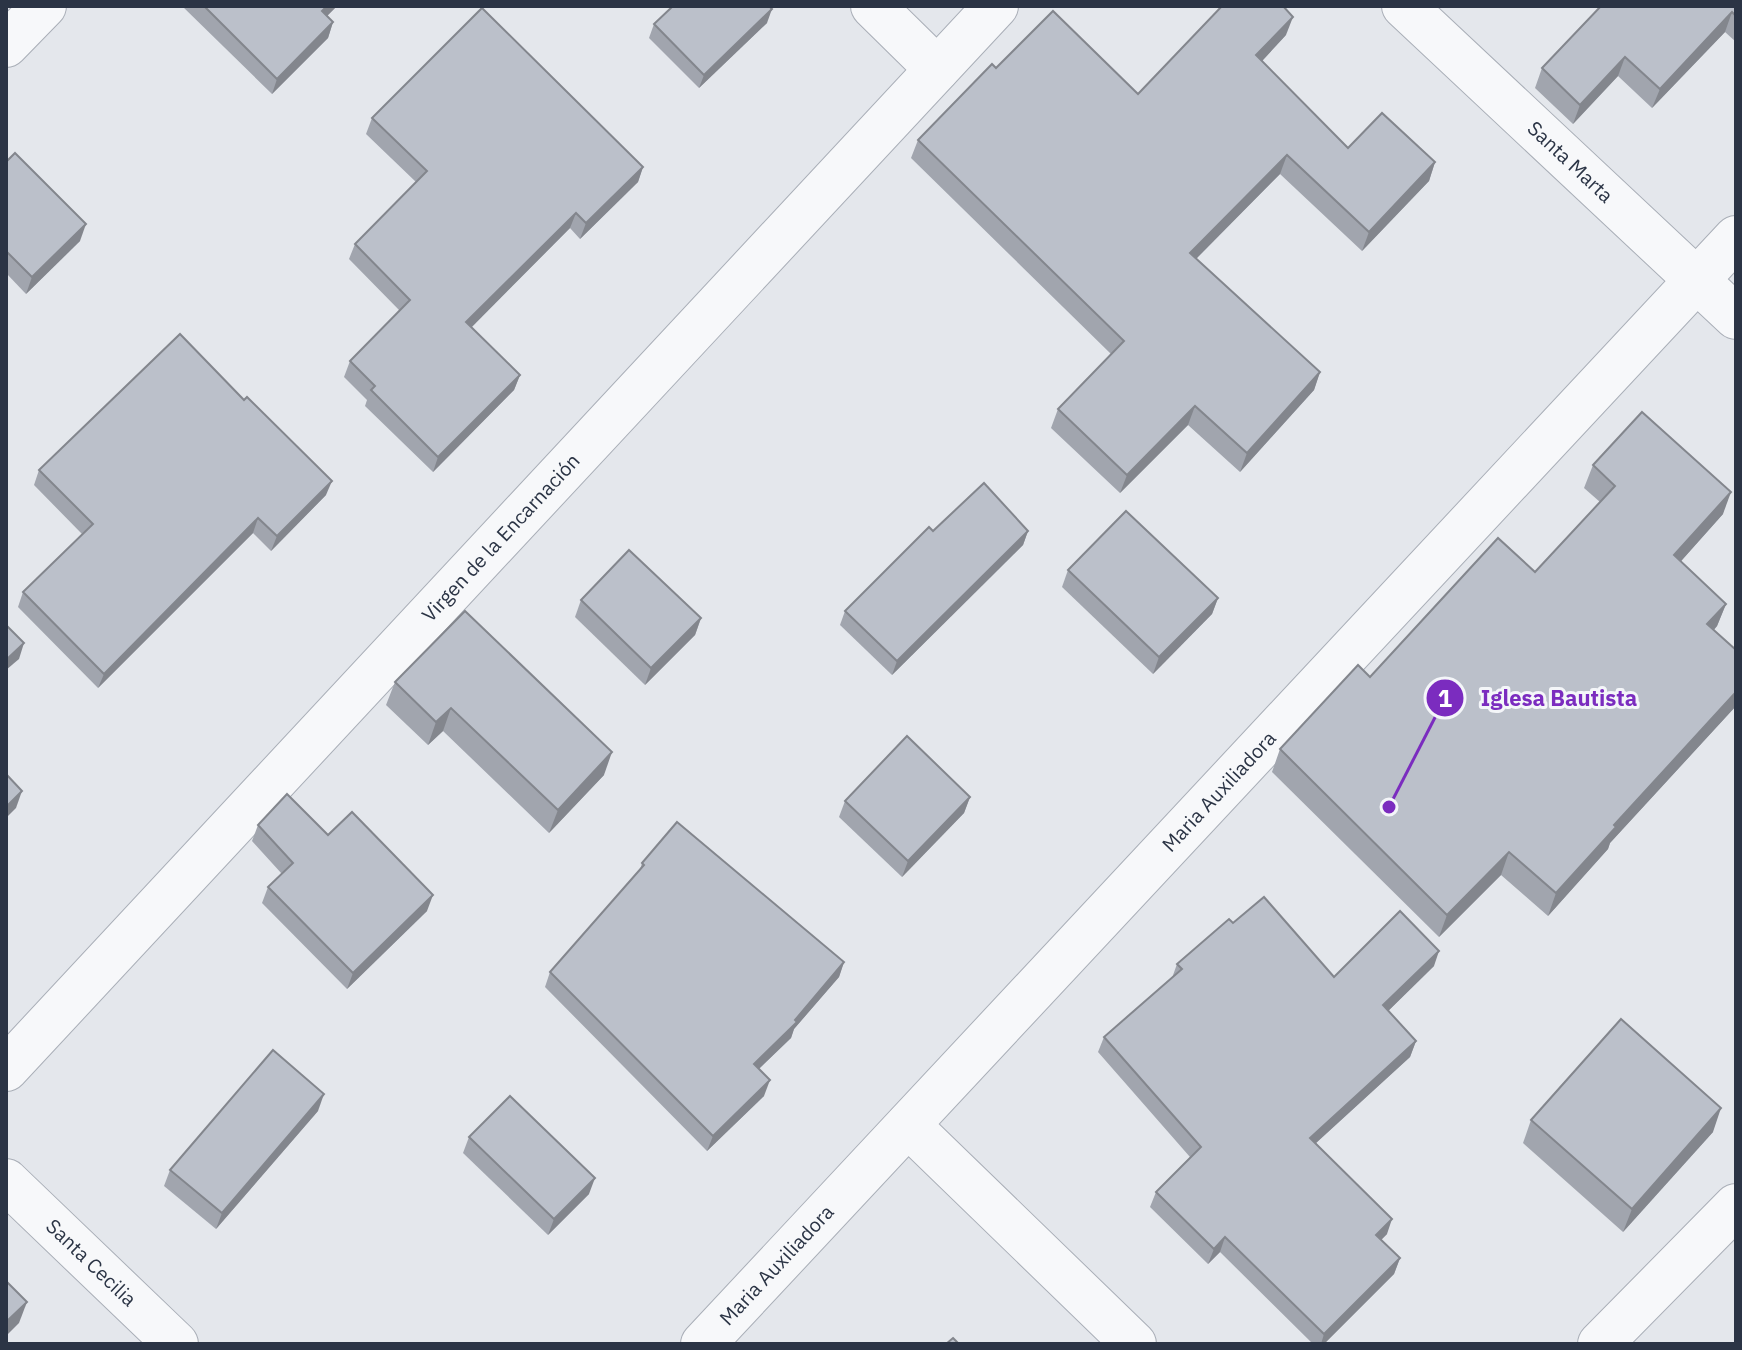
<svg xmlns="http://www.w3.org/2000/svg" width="1742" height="1350" font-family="'IBM Plex Sans',sans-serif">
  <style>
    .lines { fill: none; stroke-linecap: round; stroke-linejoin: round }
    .minor-casing { stroke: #a9aeb7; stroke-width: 46 }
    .minor { stroke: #f7f8fa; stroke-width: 44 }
    .wall { fill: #a1a5ae }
    .shaded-wall { fill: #83868d }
    .building { fill: #bbc0ca; stroke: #83868d; stroke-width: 2 }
    .labels { text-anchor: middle; stroke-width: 6; stroke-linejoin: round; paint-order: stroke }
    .street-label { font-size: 20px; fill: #2b3445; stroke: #f4f6f9 }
    .leader { fill: none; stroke: #7b2cbf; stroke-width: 3 }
    .callout-dot { fill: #7b2cbf; stroke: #f4f6f9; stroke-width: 3 }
    .mark-label { font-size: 24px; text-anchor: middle; font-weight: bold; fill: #fff }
    .callout-label { font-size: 22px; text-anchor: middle; font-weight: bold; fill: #7b2cbf; stroke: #f4f6f9; stroke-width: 6; stroke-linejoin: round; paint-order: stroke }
  </style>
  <rect width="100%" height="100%" fill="#e4e7ec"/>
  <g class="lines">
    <defs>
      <g id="minor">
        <polyline points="873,6 937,69"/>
        <path id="s1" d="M1404,6L1736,317"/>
        <polyline points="6,45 44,6"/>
        <path id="s2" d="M6,1069L996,6"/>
        <polyline points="908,1125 1134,1344"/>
        <path id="s3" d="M6,1181L176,1344"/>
        <path id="s4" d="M703,1344L1736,238"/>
        <polyline points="1600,1344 1736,1206"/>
      </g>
    </defs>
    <use href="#minor" class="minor-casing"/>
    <use href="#minor" class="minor"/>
  </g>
  <g class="wall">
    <polygon points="182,6 337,6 327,16 333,22 328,38 272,94"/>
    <polygon points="1736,6 1736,42 1725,32 1652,108 1618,76 1573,124 1535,88 1542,68"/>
    <polygon points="767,23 699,88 649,38 654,24"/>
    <polygon points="1286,35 1262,61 1348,148 1435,162 1429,181 1362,251 1280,174 1196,259 1320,372 1314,390 1240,472 1188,425 1120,493 1051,428 1058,409 1111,354 911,158 918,140 996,68 1138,94"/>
    <polygon points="372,118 643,167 638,182 580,239 570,228 471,327 520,375 514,390 433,472 365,406 367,400 344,377 350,361 400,311 349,259 355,244 416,182 366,134"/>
    <polygon points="6,162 80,241 26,294 6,273"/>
    <polygon points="1593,465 1723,514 1681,561 1726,604 1717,626 1714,630 1736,650 1736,706 1610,843 1608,849 1548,916 1501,875 1439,937 1272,772 1280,749 1370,677 1535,572 1600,502 1584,488"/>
    <polygon points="39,470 326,495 271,551 253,533 98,688 18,607 23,592 82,534 34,485"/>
    <polygon points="933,531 1028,531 1023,545 892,675 840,625 845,611"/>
    <polygon points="1068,570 1218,598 1212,614 1153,674 1062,587"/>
    <polygon points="581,600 701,618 695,635 645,685 575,617"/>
    <polygon points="395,682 604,775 549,833 443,731 428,745 386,705"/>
    <polygon points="970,797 964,813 902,877 839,817 845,801"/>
    <polygon points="258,825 328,835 427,911 347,989 262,903 268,887 282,874 252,841"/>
    <polygon points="642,863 844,962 839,977 794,1029 791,1038 759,1069 764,1096 707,1151 545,987 550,972 640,870"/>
    <polygon points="1233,923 1334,977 1434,966 1388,1011 1416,1041 1410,1057 1316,1143 1387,1234 1381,1240 1400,1258 1394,1274 1324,1344 1313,1344 1220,1252 1208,1264 1150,1207 1156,1192 1190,1157 1098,1052 1104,1037 1172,978 1177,964"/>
    <polygon points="318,1111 216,1229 164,1186 170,1170"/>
    <polygon points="1531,1120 1713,1132 1623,1232 1523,1143"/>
    <polygon points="469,1137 589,1194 548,1235 463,1153"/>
  </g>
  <g class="shaded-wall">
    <polygon points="327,6 337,6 317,26 322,11"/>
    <polygon points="772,9 767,23 699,88 704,75"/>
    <polygon points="1732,12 1725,32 1652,108 1660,89"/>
    <polygon points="1293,17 1286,35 1250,74 1256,55"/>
    <polygon points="333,22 328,38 272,94 277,79"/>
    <polygon points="1625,57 1618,76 1573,124 1580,105"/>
    <polygon points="1287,155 1280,174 1183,272 1190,253"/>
    <polygon points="1435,162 1429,181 1362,251 1369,232"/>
    <polygon points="643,167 638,182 580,239 586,223"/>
    <polygon points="576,213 570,228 461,338 466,322"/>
    <polygon points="86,224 80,241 26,294 32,277"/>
    <polygon points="1320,372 1314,390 1240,472 1247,453"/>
    <polygon points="520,375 514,390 433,472 438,457"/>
    <polygon points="1195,406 1188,425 1120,493 1127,475"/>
    <polygon points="332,481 326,495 271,551 277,536"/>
    <polygon points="1731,492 1723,514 1666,578 1674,555"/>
    <polygon points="258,518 253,533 98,688 104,674"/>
    <polygon points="1028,531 1023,545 892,675 897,661"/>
    <polygon points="1218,598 1212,614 1153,674 1159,657"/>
    <polygon points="1726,604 1717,626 1699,646 1707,624"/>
    <polygon points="701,618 695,635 645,685 651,668"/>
    <polygon points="24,643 19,659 6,670 6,660"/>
    <polygon points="1736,692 1736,706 1610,843 1608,849 1548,916 1556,893 1614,825"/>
    <polygon points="451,708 443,731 428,745 436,722"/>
    <polygon points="612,752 604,775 549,833 558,810"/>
    <polygon points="22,791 16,808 6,818 6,807"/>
    <polygon points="970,797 964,813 902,877 908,861"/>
    <polygon points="1509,852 1501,875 1439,937 1447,915"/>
    <polygon points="433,895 427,911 347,989 353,973"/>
    <polygon points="1439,951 1434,966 1378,1021 1383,1005"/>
    <polygon points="844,962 839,977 794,1029 791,1038 748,1079 754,1064 795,1020"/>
    <polygon points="1416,1041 1410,1057 1305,1153 1310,1138"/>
    <polygon points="770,1080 764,1096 707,1151 713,1136"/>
    <polygon points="324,1094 318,1111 216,1229 222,1213"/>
    <polygon points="1721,1108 1713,1132 1623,1232 1632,1209"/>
    <polygon points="595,1178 589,1194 548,1235 554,1219"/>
    <polygon points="1392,1219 1387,1234 1371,1250 1376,1235"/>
    <polygon points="1225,1237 1220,1252 1208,1264 1214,1249"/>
    <polygon points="1400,1258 1394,1274 1324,1344 1321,1344 1324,1334"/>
    <polygon points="27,1302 19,1323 6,1336 6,1322"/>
  </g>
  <g class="building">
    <polygon points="204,6 327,6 322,11 333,22 277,79"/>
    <polygon points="673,6 769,6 772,9 704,75 654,24"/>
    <polygon points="1222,6 1283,6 1293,17 1256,55 1348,148 1382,113 1435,162 1369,232 1287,155 1190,253 1320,372 1247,453 1195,406 1127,475 1058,409 1124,341 918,140 992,64 996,68 1053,11 1138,94"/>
    <polygon points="1601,6 1736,6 1736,16 1732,12 1660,89 1625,57 1580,105 1542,68"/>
    <polygon points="482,8 643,167 586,223 576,213 466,322 520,375 438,457 371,390 375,386 350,361 410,300 355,244 427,171 372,118"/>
    <polygon points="15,153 86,224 32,277 6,251 6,162"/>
    <polygon points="180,334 244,400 247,397 332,481 277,536 258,518 104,674 23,592 93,524 39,470"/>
    <polygon points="1642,412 1731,492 1674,555 1726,604 1707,624 1736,650 1736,692 1614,825 1616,827 1556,893 1509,852 1447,915 1280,749 1358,665 1370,677 1498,538 1535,572 1615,486 1593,465"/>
    <polygon points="984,483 1028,531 897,661 845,611 929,527 933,531"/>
    <polygon points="1126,511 1218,598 1159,657 1068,570"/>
    <polygon points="629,550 701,618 651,668 581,600"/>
    <polygon points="465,611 612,752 558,810 451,708 436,722 395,682"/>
    <polygon points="6,625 24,643 6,660"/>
    <polygon points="907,736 970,797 908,861 845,801"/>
    <polygon points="6,774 22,791 6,807"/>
    <polygon points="287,794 328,835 352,812 433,895 353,973 268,887 293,863 258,825"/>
    <polygon points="677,822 844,962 795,1020 797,1022 754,1064 770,1080 713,1136 550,972 644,865 642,863"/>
    <polygon points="1264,897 1334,977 1400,911 1439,951 1383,1005 1416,1041 1310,1138 1392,1219 1376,1235 1400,1258 1324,1334 1225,1237 1214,1249 1156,1192 1201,1147 1104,1037 1182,969 1177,964 1229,919 1233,923"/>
    <polygon points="1621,1019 1721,1108 1632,1209 1531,1120"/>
    <polygon points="273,1050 324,1094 222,1213 170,1170"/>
    <polygon points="510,1096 595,1178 554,1219 469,1137"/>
    <polygon points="6,1281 27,1302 6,1322"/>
    <polygon points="953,1338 959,1344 946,1344"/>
  </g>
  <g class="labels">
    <g class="street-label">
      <text dy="7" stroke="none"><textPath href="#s1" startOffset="228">Santa Marta</textPath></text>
      <text dy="7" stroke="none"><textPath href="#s2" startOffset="726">Virgen de la Encarnación</textPath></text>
      <text dy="7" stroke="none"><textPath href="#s4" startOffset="756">Maria Auxiliadora</textPath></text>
      <text dy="7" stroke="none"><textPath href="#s3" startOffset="118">Santa Cecilia</textPath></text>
      <text dy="7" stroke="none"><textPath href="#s4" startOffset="108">Maria Auxiliadora</textPath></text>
    </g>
  </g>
  <path class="leader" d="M1389 807L1445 698"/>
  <g class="callout-dot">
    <circle cx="1389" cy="807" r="8"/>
    <circle cx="1445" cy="698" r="20"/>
  </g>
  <g class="mark-label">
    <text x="1445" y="707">1</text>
  </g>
  <g class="callout-label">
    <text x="1559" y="706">Iglesa Bautista</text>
  </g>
  <rect width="1742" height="1350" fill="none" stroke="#2b3445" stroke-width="16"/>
</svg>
